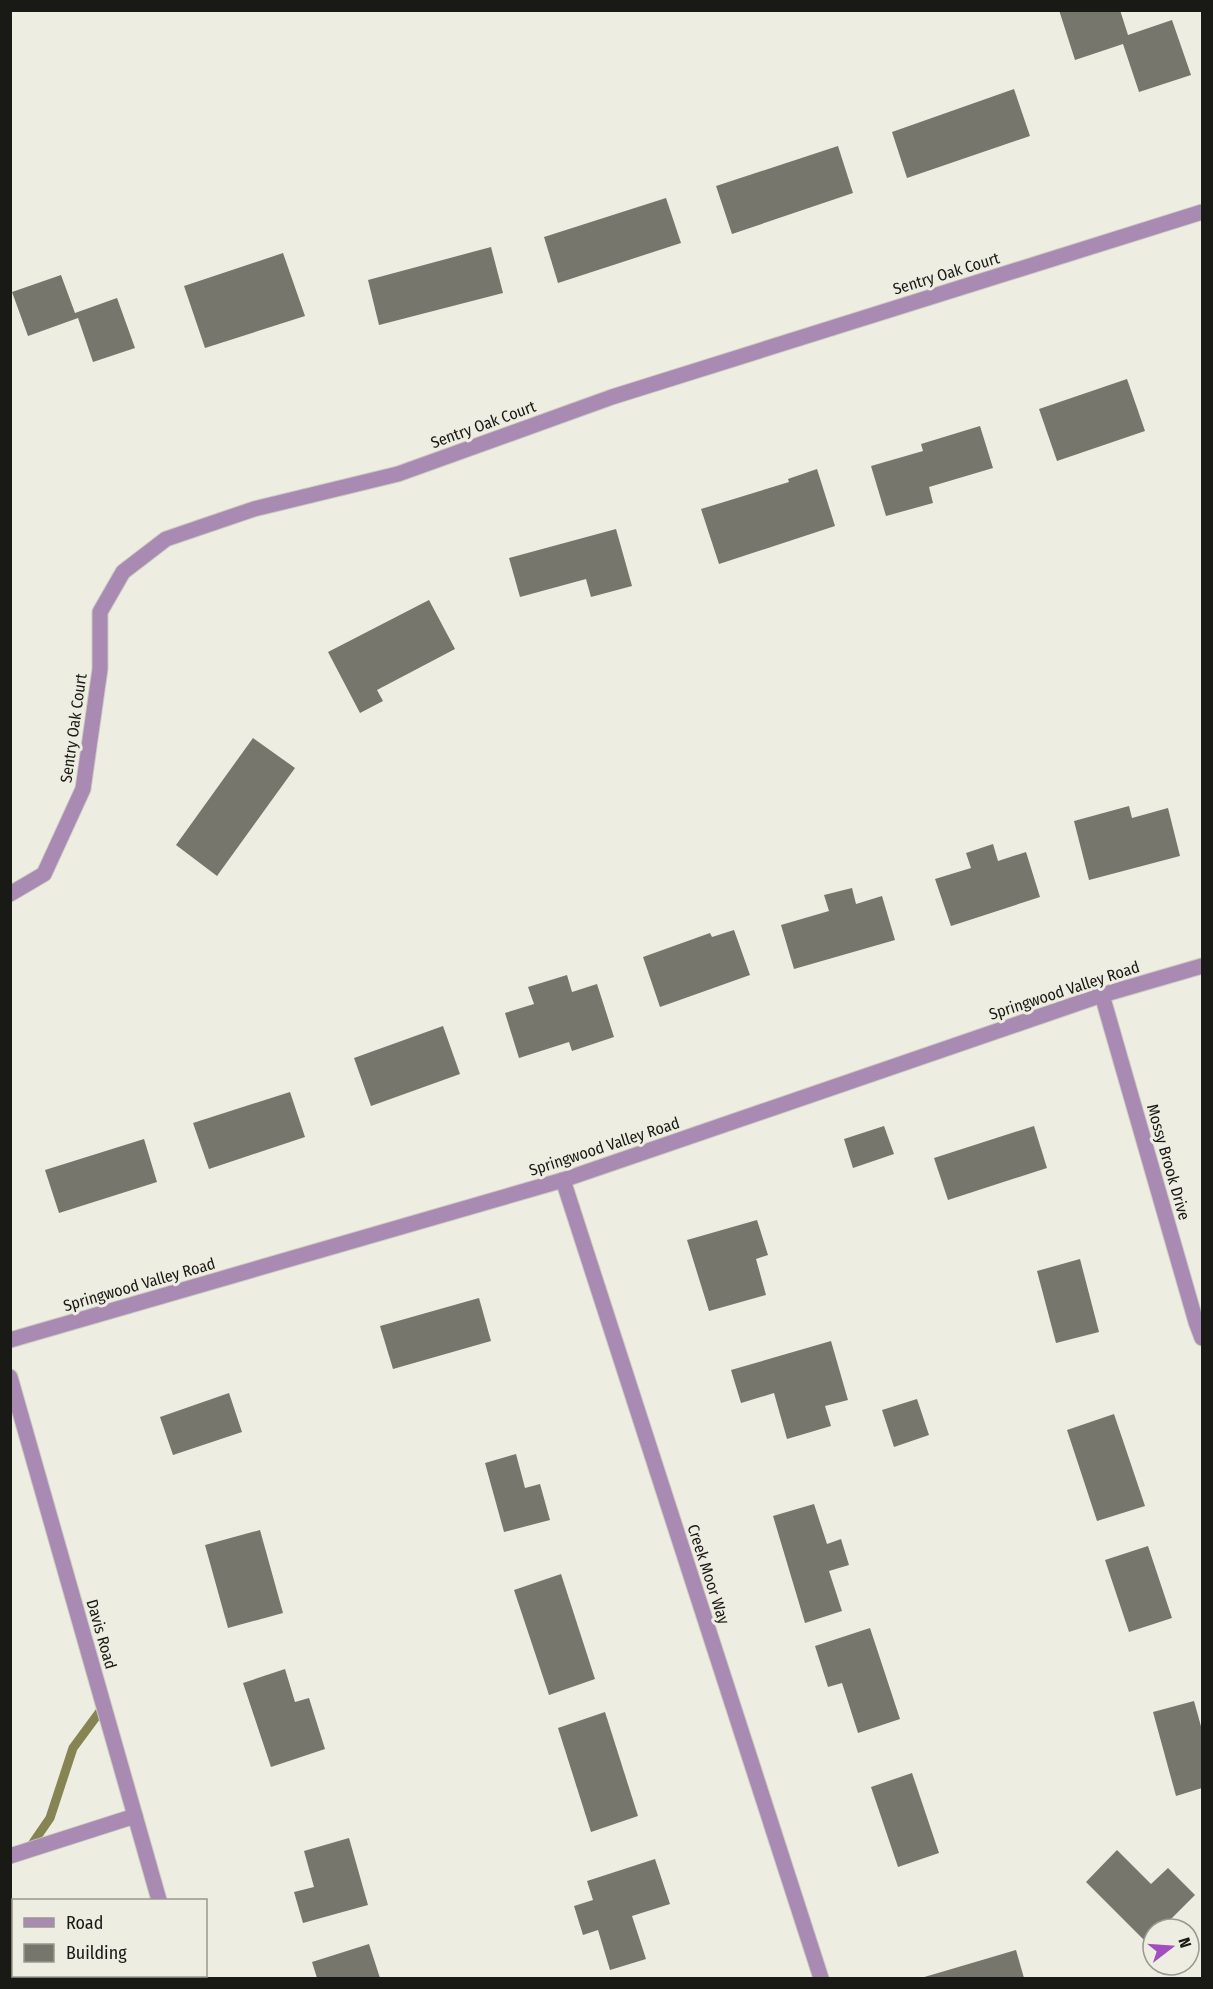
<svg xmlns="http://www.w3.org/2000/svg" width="1213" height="1989" font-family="'Fira Sans Condensed',sans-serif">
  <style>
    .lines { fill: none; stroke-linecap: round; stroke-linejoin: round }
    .stream { stroke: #868452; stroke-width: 9 }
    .building { fill: #76766c }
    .minor-casing { stroke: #cbcbc1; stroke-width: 17 }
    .minor { stroke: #a88ab2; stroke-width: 15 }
    .labels { text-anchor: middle; stroke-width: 6; stroke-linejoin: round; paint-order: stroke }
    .street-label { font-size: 16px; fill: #191915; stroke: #edede2 }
  </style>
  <rect width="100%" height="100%" fill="#edede2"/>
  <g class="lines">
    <polyline class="stream" points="28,1850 50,1818 73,1748 101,1710"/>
  </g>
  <g class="building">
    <polygon points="1059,10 1120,10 1128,35 1172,20 1191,75 1139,92 1123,44 1075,60"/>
    <polygon points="1014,89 1030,136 907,178 892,132"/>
    <polygon points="838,146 853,193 732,234 716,186"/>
    <polygon points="666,198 681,243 558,283 544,237"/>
    <polygon points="491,247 503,293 379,325 368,280"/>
    <polygon points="283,253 305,316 205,348 184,286"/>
    <polygon points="61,275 75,313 117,298 135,348 93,362 78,318 28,336 12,292"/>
    <polygon points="1127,379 1145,431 1057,461 1039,409"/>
    <polygon points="980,426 993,468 929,487 933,503 886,516 871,466 923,451 921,444"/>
    <polygon points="817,469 835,526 719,564 701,509 789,482 788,479"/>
    <polygon points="616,529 632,586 591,597 586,579 520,597 509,558"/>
    <polygon points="429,600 455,649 377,690 383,701 360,713 328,652"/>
    <polygon points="253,738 295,768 217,876 176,845"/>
    <polygon points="1129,806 1132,818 1168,808 1180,856 1089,880 1074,821"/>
    <polygon points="993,844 998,861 1026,852 1040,897 951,926 935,879 971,868 966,853"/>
    <polygon points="852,888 856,904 882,896 895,940 794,969 781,925 829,911 824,895"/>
    <polygon points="734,930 750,975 660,1007 643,957 710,933 712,937"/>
    <polygon points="567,975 572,992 597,984 614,1037 572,1051 569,1042 519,1058 505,1013 534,1004 528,987"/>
    <polygon points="443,1026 460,1074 371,1106 354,1058"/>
    <polygon points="290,1092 305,1137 209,1169 193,1123"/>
    <polygon points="884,1126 894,1154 853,1168 844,1139"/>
    <polygon points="1034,1126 1047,1168 948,1200 934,1158"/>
    <polygon points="144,1139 157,1182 59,1213 45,1170"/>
    <polygon points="757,1220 768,1255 756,1259 766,1295 709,1311 687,1240"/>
    <polygon points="1080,1259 1099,1332 1056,1343 1037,1271"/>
    <polygon points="479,1298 491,1341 393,1369 380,1326"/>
    <polygon points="831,1341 848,1400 825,1406 831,1426 787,1439 774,1393 741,1403 731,1370"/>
    <polygon points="229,1393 242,1432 173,1455 160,1417"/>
    <polygon points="917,1399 929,1435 894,1447 882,1410"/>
    <polygon points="1114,1414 1145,1506 1097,1521 1067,1430"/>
    <polygon points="516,1454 525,1488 540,1484 550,1520 504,1532 485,1463"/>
    <polygon points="814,1504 827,1544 841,1539 849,1565 829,1571 842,1611 805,1623 773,1516"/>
    <polygon points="260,1530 283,1613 228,1628 205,1545"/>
    <polygon points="1148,1546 1172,1618 1129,1632 1105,1560"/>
    <polygon points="561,1574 595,1679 549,1695 514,1590"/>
    <polygon points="870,1628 900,1719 858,1733 842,1683 828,1687 815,1646"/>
    <polygon points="285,1669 295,1702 309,1698 325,1749 271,1767 243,1683"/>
    <polygon points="1194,1701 1202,1730 1202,1788 1176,1796 1153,1712"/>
    <polygon points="605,1712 638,1816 591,1832 558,1728"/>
    <polygon points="912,1773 939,1853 898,1867 871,1787"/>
    <polygon points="349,1838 368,1905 303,1923 294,1892 314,1887 304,1851"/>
    <polygon points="1117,1850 1151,1884 1168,1868 1195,1895 1161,1929 1153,1929 1153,1937 1147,1943 1086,1882"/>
    <polygon points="655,1859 670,1904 632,1916 646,1959 610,1970 598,1930 583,1935 574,1906 593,1900 587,1881"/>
    <polygon points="369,1944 380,1978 317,1978 312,1962"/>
    <polygon points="1016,1950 1024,1978 921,1978"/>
  </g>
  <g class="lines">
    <defs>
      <g id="minor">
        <polyline points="10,894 44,874 83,789 100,669 100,612 123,572 166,539 254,509 398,474 612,397 1202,212"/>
        <polyline points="1102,995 1196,1322 1202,1338"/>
        <polyline points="563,1180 821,1978"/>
        <polyline points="10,1340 563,1180 1102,995 1202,966"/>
        <polyline points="10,1377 159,1900"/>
        <polyline points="10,1856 135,1816"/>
        <polyline points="181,1976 182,1978"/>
      </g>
    </defs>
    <use href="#minor" class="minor-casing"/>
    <use href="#minor" class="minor"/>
  </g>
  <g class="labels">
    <g class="street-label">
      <text transform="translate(946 273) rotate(-17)" y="6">Sentry Oak Court</text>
      <text transform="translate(483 424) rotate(-20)" y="6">Sentry Oak Court</text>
      <text transform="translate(73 728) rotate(-82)" y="6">Sentry Oak Court</text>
      <text transform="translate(1064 990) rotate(-18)" y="6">Springwood Valley Road</text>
      <text transform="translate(604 1146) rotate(-18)" y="6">Springwood Valley Road</text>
      <text transform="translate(1169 1162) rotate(74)" y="6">Mossy Brook Drive</text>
      <text transform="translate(139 1284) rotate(-16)" y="6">Springwood Valley Road</text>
      <text transform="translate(709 1574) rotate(72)" y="6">Creek Moor Way</text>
      <text transform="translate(102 1634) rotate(74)" y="6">Davis Road</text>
    </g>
  </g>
  <rect width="1213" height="1989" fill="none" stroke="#191915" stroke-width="24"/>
  <rect x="12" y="1899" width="195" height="78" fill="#edede2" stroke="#989890" stroke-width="1.5"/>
  <rect x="24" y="1918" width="30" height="9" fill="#a88ab2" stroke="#989890" stroke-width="1.5"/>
  <text x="66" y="1929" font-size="18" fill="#191915">Road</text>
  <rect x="24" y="1944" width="30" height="18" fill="#76766c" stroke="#989890" stroke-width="1.5"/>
  <text x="66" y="1959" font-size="18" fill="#191915">Building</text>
  <g transform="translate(1171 1947) rotate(73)"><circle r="28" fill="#edede2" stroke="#989890" stroke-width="1.5"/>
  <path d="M0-4.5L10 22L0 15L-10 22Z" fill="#a34ebd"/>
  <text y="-9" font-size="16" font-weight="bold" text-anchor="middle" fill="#191915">N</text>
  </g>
</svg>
